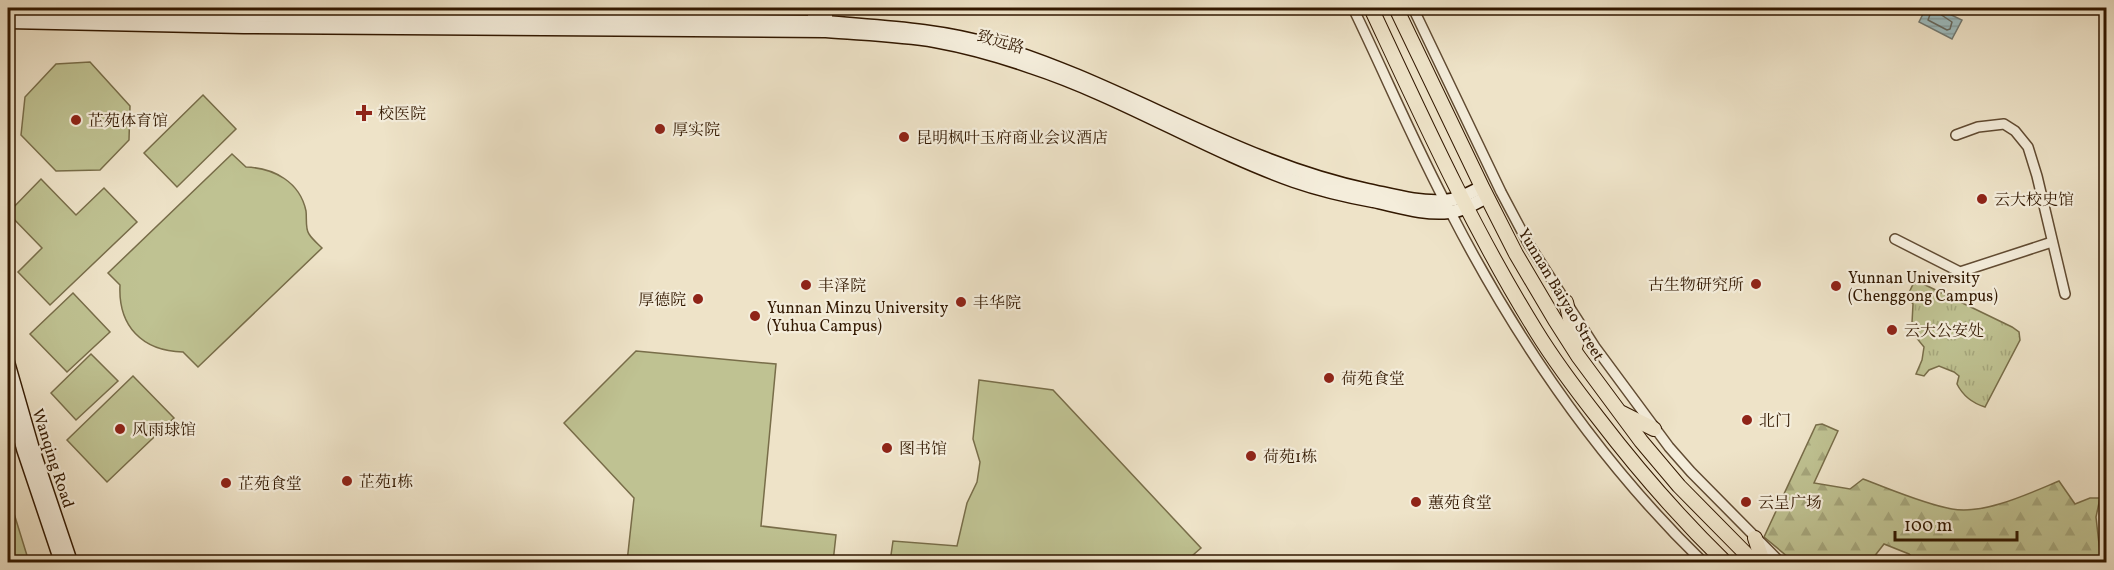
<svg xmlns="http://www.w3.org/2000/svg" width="2114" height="570" font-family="Vollkorn,'Noto Serif SC',serif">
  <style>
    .grass { fill: url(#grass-tufts); stroke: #786d49; stroke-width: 1.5 }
    .forest { fill: url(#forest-firs); stroke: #786d49; stroke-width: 1.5 }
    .park { fill: #bfc292; stroke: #786d49; stroke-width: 1.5 }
    .water { fill: url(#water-rules); stroke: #727a73; stroke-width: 1.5 }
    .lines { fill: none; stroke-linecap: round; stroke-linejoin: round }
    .shore { stroke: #686a60; stroke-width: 1.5 }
    .street-casing { stroke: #614b32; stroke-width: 12 }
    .secondary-casing { stroke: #321800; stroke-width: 15 }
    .primary-casing { stroke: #321800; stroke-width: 16 }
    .street { stroke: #f4eddb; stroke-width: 9 }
    .secondary { stroke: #f4eddb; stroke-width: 12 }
    .primary { stroke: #eee3c8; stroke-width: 14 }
    .poi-dot { fill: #8f2418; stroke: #f4eddb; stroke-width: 2 }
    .labels { text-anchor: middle; stroke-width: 4.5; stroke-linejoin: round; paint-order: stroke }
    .street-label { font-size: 16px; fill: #321800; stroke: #f4eddb }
    .poi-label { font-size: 16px; fill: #321800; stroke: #f4eddb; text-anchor: start }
  </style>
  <defs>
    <pattern id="grass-tufts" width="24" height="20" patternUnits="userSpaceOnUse" patternTransform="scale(1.5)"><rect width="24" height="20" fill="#bfc292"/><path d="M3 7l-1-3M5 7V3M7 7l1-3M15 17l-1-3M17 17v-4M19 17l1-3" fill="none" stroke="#a5a67c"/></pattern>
    <pattern id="forest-firs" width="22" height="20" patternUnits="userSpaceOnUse" patternTransform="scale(1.5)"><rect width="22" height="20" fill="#bfc292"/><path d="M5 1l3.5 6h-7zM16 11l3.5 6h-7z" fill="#a5a67c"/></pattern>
    <pattern id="water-rules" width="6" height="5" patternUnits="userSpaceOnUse" patternTransform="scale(1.5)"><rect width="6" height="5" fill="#9dbcbf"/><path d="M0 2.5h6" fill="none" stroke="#88a1a2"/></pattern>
  </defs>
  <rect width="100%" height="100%" fill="#eee3c8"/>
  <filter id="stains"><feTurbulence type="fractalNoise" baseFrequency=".00333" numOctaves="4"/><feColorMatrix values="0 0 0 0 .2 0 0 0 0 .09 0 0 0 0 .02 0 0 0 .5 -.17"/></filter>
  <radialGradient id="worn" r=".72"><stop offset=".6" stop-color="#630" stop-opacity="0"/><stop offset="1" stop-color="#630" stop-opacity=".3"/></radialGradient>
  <g class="grass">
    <path d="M1915,280L2012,327L2019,332L2020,340L1985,407C1972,403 1963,396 1957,384L1959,376L1954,372L1939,366L1929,370L1924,376L1916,374L1922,360L1924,347L1915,336L1912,323L1913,304L1907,297Z"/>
    <polygon points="8,494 29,562 8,562"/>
  </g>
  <path class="forest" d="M1822,424L1838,431L1814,483L1850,489L1863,479C1890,489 1924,504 1952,509C1984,515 2030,493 2059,481L2075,504L2090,498H2100L2096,517L2101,562H1917L1909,554L1884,544L1870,562H1794L1764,537L1816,425Z"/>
  <g class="park">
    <polygon points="90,62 130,106 129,140 100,170 56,171 21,135 25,97 56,64"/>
    <polygon points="203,95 236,129 177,187 144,153"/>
    <path d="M232,154L246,167C274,168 300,182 306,211C307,218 305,229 309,234C312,239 318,244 322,248L198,367L183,352C142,351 118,326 120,285L108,273Z"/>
    <polygon points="41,179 76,215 104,188 137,222 50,305 18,272 42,248 8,213"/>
    <polygon points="73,293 110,332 67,372 30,334"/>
    <polygon points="636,351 776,364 761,526 836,535 833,562 627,562 634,498 564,423"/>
    <polygon points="91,354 118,381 76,420 51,393"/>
    <polygon points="133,376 174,418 107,482 67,440"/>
    <polygon points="979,380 1053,390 1201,548 1185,562 890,562 893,541 957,546 967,503 977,482 980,462 973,439"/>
  </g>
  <polygon class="water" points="1926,8 1937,8 1962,20 1952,39 1919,22"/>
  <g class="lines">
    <polygon class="shore" points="1934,10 1952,22 1950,29 1947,30 1928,20 1931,12"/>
    <defs>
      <g id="street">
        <path d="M1353,8C1386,76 1415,146 1451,213C1517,341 1600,462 1703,562"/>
        <polyline points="1413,8 1501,192 1528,243 1595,347 1669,447 1691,472 1780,562"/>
        <polyline points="1956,135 1978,127 2004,124 2015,131 2028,147 2037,176 2065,294"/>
        <polyline points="1895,239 1960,272 2052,242"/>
      </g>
      <g id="secondary">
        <path d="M8,13L826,22C882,27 938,29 992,45C1122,83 1235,162 1368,190C1392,195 1419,203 1444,201C1458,200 1470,193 1482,187"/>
        <path d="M8,22L244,27L826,31C862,34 899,35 935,41C968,47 1000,56 1031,67C1122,97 1204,149 1294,181C1320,190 1346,196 1373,201C1397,206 1425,215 1449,212C1463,211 1475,203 1487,197"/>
        <polyline points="814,30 814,8"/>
        <polyline points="826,30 826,8"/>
        <polyline points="8,362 33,449 71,562"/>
        <polyline points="8,393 23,449 61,562"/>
      </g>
      <g id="primary">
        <path d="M1371,8C1422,117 1472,228 1536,331C1555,362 1577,391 1599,419C1638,470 1680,518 1725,562"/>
        <polyline points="1396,8 1482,187 1516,254 1555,320 1578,356 1641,441 1679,486 1754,562"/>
        <polyline points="1566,302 1576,345"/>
        <polyline points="1622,413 1654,429"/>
        <polyline points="1755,538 1763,562"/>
      </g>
    </defs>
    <use href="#street" class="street-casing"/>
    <use href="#secondary" class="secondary-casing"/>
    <use href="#primary" class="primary-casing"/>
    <use href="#street" class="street"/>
    <use href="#secondary" class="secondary"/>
    <use href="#primary" class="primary"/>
  </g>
  <g class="poi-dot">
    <path d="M361 104h6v6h6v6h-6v6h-6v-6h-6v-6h6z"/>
    <circle cx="76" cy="120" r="6"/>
    <circle cx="660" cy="129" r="6"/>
    <circle cx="904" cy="137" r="6"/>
    <circle cx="1982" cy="199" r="6"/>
    <circle cx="1756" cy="284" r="6"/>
    <circle cx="806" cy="285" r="6"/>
    <circle cx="1836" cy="286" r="6"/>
    <circle cx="698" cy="299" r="6"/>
    <circle cx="961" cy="302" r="6"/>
    <circle cx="755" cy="316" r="6"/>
    <circle cx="1892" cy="330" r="6"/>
    <circle cx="1329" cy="378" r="6"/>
    <circle cx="1747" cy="420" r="6"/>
    <circle cx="120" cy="429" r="6"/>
    <circle cx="887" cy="448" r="6"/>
    <circle cx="1251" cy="456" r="6"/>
    <circle cx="347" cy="481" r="6"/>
    <circle cx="226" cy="483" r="6"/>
    <circle cx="1416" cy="502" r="6"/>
    <circle cx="1746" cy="502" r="6"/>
  </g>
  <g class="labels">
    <g class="street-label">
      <text transform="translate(1001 41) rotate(16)" y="6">致远路</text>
      <text transform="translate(1562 294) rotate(59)" y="6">Yunnan Baiyao Street</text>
      <text transform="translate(54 458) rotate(72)" y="6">Wanqing Road</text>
    </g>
    <g class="poi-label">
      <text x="378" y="119">校医院</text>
      <text x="88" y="126">芷苑体育馆</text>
      <text x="672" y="135">厚实院</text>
      <text x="916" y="143">昆明枫叶玉府商业会议酒店</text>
      <text x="1994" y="205">云大校史馆</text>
      <text x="1848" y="283">Yunnan University<tspan x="1848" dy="18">(Chenggong Campus)</tspan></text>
      <text x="1744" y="290" text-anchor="end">古生物研究所</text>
      <text x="818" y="291">丰泽院</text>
      <text x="686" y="305" text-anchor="end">厚德院</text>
      <text x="973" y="308">丰华院</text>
      <text x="767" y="313">Yunnan Minzu University<tspan x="767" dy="18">(Yuhua Campus)</tspan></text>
      <text x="1904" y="336">云大公安处</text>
      <text x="1341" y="384">荷苑食堂</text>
      <text x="1759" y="426">北门</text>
      <text x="132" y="435">风雨球馆</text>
      <text x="899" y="454">图书馆</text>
      <text x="1263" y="462">荷苑1栋</text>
      <text x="359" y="487">芷苑1栋</text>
      <text x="238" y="489">芷苑食堂</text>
      <text x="1428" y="508">蕙苑食堂</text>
      <text x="1758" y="508">云呈广场</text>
    </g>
  </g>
  <rect width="2114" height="570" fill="none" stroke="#eee3c8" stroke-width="30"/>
  <rect x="9" y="9" width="2096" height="552" fill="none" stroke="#321800" stroke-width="3"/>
  <rect x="15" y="15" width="2084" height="540" fill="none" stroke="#321800" stroke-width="1.5"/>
  <path d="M1895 531v9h122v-9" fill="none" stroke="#321800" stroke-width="3"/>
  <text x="1904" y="531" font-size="18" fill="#321800" stroke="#f4eddb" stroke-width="4.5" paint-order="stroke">100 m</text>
  <rect width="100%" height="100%" filter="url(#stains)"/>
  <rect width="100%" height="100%" fill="url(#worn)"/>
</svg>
